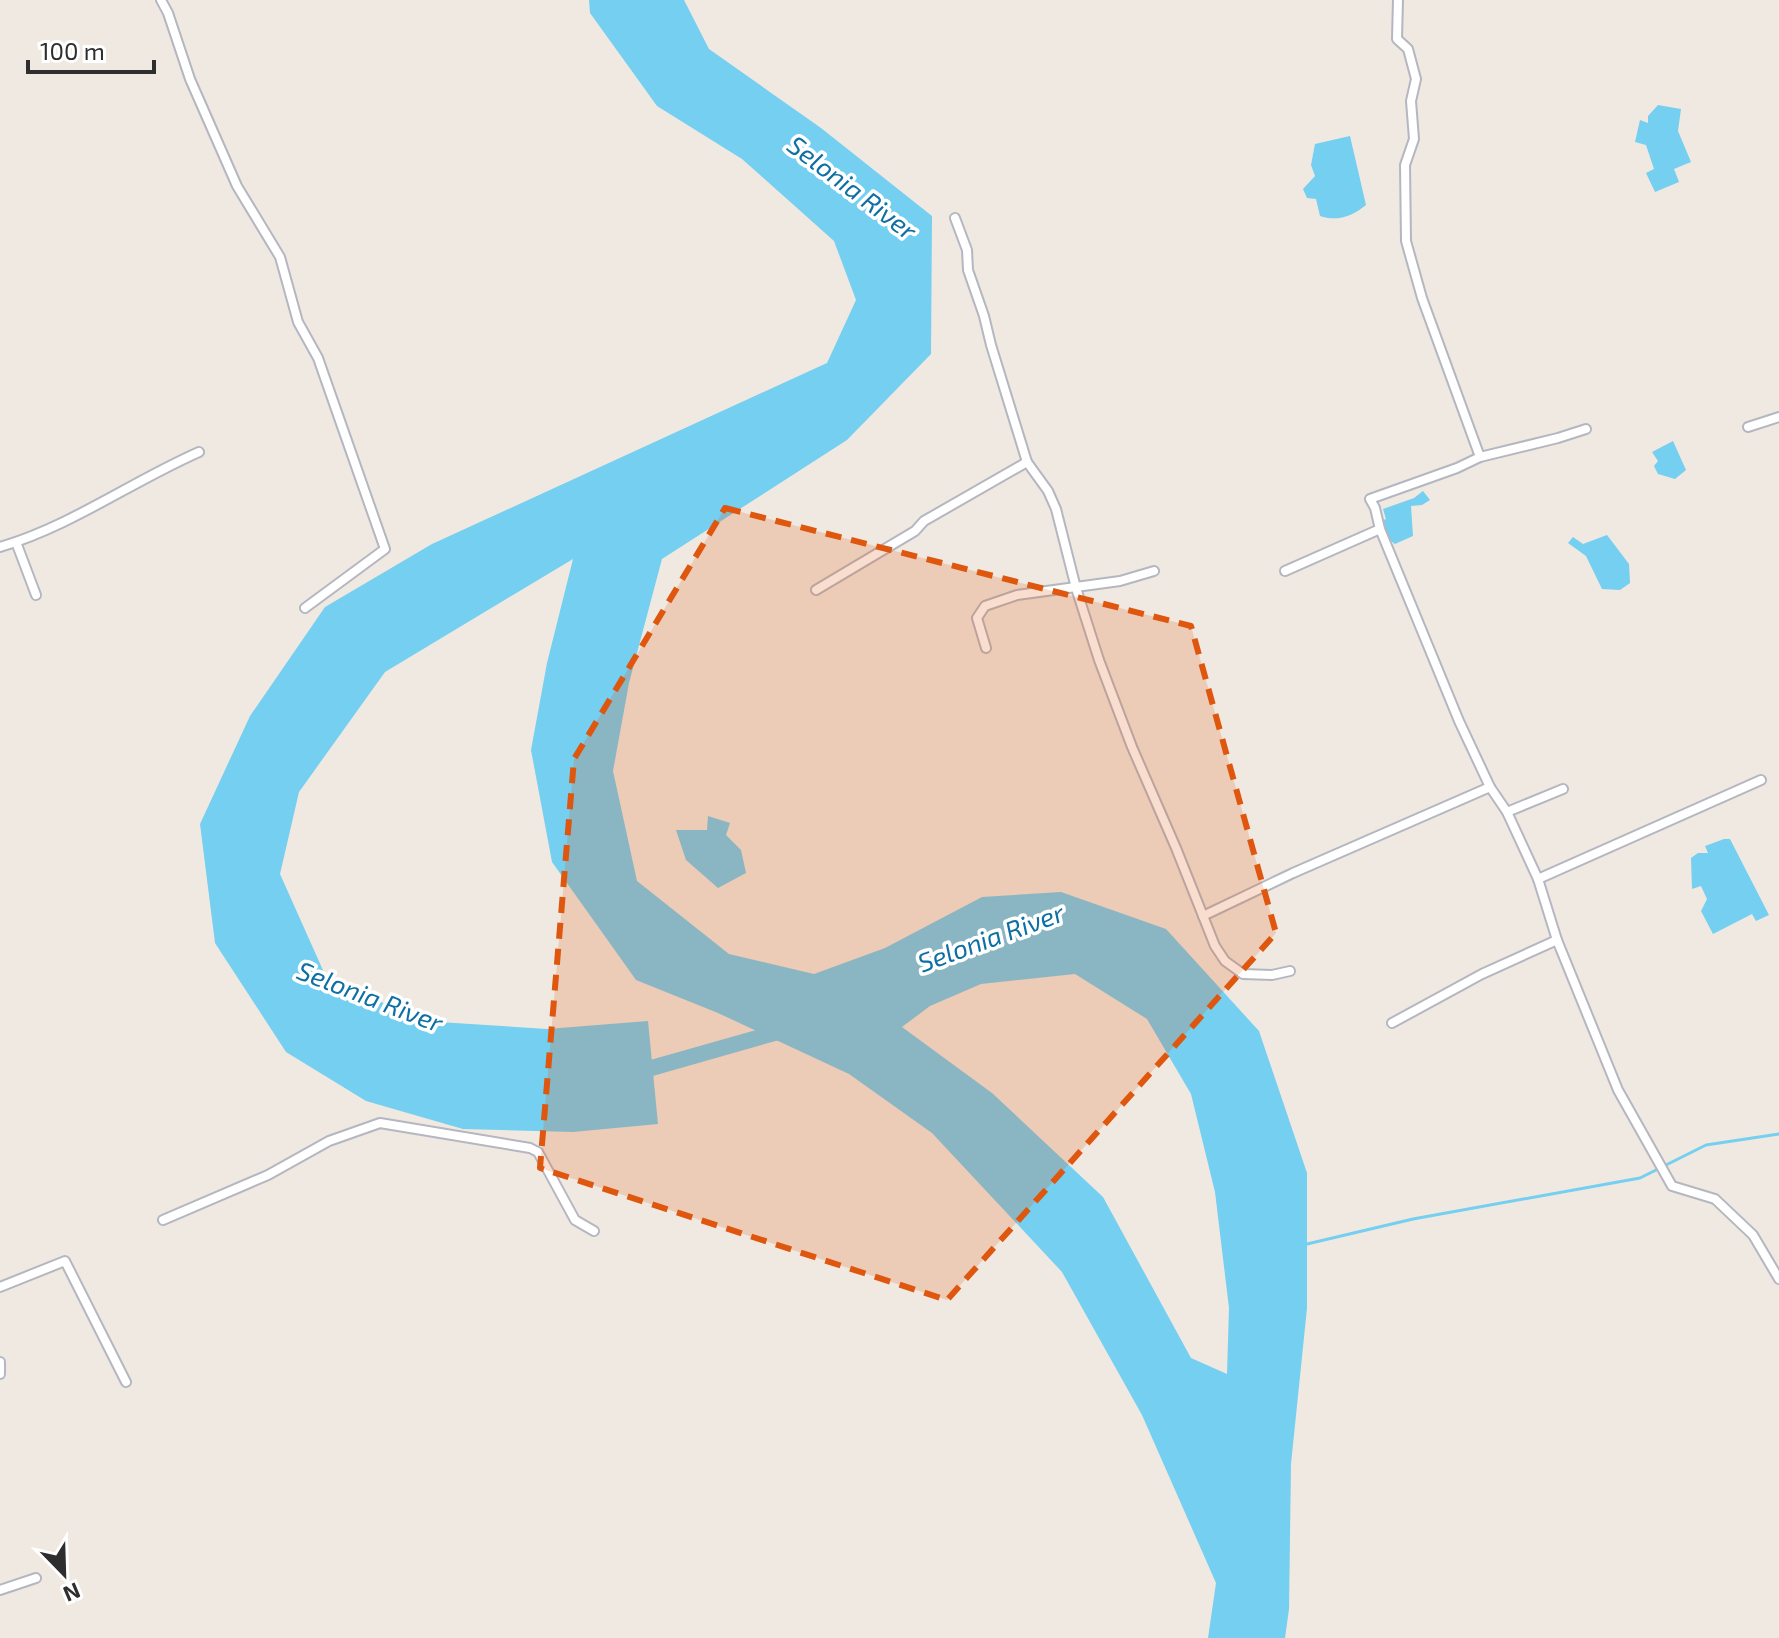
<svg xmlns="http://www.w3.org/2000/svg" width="1779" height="1638" font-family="'Exo 2',sans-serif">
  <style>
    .water { fill: #75cff0; fill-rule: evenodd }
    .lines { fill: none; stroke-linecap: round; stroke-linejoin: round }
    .stream { stroke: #75cff0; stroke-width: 3 }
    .river { stroke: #75cff0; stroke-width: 16 }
    .street-casing { stroke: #b4b7c1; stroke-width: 12 }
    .street { stroke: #fff; stroke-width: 8 }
    .marked { fill: #df570e; fill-opacity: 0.2; stroke: #df570e; stroke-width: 6; stroke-dasharray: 16 10; stroke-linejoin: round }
    .labels { text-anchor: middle; stroke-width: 7; stroke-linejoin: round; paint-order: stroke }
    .water-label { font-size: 26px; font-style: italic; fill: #0d6fa3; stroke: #fff }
  </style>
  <rect width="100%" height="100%" fill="#efe9e1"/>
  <g class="water">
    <path d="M589,0H684L709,49L821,128L932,216L931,354L847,440L662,559L629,683L613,771L637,881L729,954L814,974L885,948L982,897L1061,892L1166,929L1259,1031L1307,1173V1308L1291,1464L1289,1609L1285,1638H1208L1216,1583L1142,1415L1062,1272L932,1133L849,1074L718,1013L636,980L552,862L531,750L547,663L573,559L385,672L299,792L280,874L326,977L423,1021L547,1029L648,1021L658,1124L573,1132L463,1129L366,1101L286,1052L215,943L200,824L250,716L325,607L432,544L827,363L856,300L834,241L742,159L657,106L590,13ZM1075,974L1147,1019L1191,1094L1215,1192L1229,1308L1227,1374L1191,1358L1103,1197L992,1093L902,1027L930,1006L981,984Z"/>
    <polygon points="1658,105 1681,109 1678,131 1691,162 1674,169 1679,182 1655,192 1646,173 1654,169 1646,145 1635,142 1640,120 1648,123 1648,116"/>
    <path d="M1350,136L1366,205C1353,216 1337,222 1320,216L1316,199L1307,198L1303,189L1315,176L1311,165L1315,144Z"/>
    <polygon points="1673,441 1686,470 1675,479 1658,474 1654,466 1658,461 1652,452"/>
    <polygon points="1423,491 1430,500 1422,505 1411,506 1413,536 1395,544 1388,539 1381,521 1386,519 1383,509 1414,498"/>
    <polygon points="1607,535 1629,564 1630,583 1620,590 1602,589 1586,556 1568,543 1573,537 1583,544"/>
    <polygon points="708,816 730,823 726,835 741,850 746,873 718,888 686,860 676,830 707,830"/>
    <polygon points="1724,839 1730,839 1769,915 1756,921 1752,914 1713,934 1701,911 1707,899 1701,886 1692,889 1691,858 1698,853 1708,853 1705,846"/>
  </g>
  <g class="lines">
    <polyline class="stream" points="1307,1244 1413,1219 1640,1178 1706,1145 1779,1134"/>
    <polyline class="river" points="634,1073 785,1030"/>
    <defs>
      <g id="street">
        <polyline points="161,0 168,13 190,79 237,186 280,257 298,322 318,358 385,549 305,608"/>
        <polyline points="1398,0 1397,39 1408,49 1416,79 1411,101 1414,139 1405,165 1406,241 1422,298 1480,457"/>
        <polyline points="955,218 967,250 968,270 984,316 991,345 1027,462 1048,491 1056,509 1076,588 1099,660 1132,747 1176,848 1215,946 1225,961 1243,974 1272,975 1290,971"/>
        <polyline points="1748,427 1779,417"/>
        <polyline points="1586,429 1558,438 1480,457 1457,468 1370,499 1375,508 1380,529 1459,721 1490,787 1507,812 1538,879 1557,940 1618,1090 1672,1186 1715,1199 1753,1235 1779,1279"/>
        <polyline points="16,542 36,595"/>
        <path d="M0,547C71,526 131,482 199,452"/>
        <polyline points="1285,571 1380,529"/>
        <polyline points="816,590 915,531 924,521 1027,462"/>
        <polyline points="986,648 977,618 985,606 1017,595 1120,581 1154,571"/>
        <polyline points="1507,812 1563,789"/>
        <polyline points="1538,879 1761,780"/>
        <polyline points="1203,916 1293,873 1490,787"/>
        <polyline points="1392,1023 1482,974 1557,940"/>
        <polyline points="163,1220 268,1175 329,1141 380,1123 530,1148 538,1152 575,1220 594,1231"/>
        <polyline points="0,1287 65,1261 126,1382"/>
        <polyline points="0,1362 0,1374"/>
        <polyline points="0,1590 36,1578"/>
      </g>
    </defs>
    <use href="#street" class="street-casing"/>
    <use href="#street" class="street"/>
  </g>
  <path class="marked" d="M725,508L1191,626L1276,933L947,1300L540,1168L574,759Z"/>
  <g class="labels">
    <g class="water-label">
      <text transform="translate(852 188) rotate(37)" y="9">Selonia River</text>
      <text transform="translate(991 938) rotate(-20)" y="9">Selonia River</text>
      <text transform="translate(370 997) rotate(21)" y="9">Selonia River</text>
    </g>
  </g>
  <g transform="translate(64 1574) rotate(157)" stroke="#ffffff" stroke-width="6" paint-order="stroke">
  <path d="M0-6L14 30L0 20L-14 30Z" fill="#2e2e2e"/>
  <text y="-12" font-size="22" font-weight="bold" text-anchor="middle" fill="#2e2e2e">N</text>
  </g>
  <path d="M28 60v12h126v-12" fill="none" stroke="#2e2e2e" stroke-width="4"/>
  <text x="40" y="60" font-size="24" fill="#2e2e2e" stroke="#ffffff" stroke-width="6" paint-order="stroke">100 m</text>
</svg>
